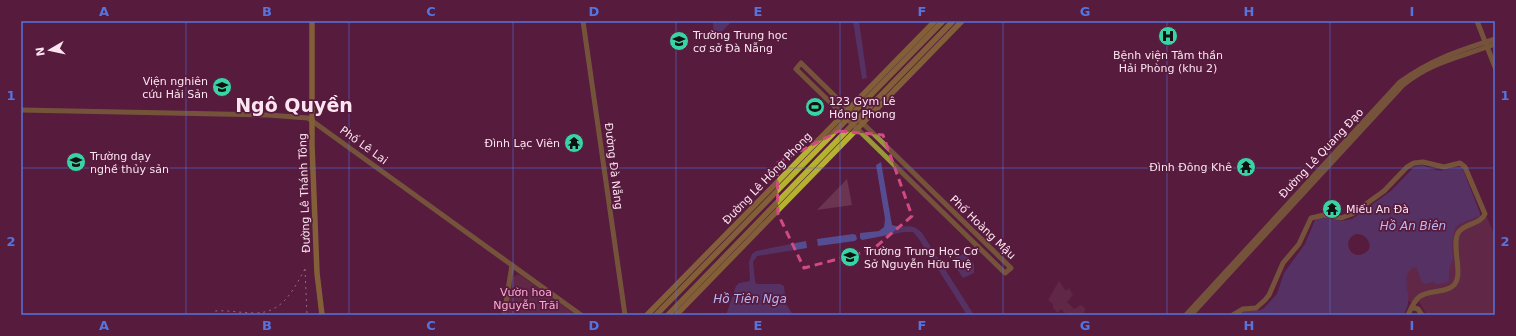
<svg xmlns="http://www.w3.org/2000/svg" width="1516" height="336" font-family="'DejaVu Sans',sans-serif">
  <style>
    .green { fill: #6b3552 }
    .water { fill: #564c91; fill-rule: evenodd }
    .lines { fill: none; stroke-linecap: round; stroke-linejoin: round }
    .secondary { stroke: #999739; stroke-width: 5 }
    .primary { stroke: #b5b131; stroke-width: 5.5 }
    .rail { stroke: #e5c9d7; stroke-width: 1; stroke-dasharray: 2 4; stroke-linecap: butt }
    .marked { fill: none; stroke: #d04b80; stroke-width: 3; stroke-dasharray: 8 5; stroke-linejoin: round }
    .grid { fill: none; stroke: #5574de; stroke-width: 1; stroke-opacity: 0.55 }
    .labels { text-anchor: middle; stroke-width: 3.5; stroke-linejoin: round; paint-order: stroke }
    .poi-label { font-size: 11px; fill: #fce5f0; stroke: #571b3e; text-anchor: start }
    .street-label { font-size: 11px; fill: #fce5f0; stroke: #571b3e }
    .park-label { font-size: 11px; fill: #feabd5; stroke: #571b3e }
    .water-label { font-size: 12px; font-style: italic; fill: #bab6f1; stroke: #571b3e }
    .town-label { font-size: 19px; font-weight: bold; fill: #fce5f0; stroke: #571b3e }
    .neatline { fill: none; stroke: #5574de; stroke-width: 1.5 }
    .grid-label { font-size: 13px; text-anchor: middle; font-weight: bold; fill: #5574de }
  </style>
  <rect width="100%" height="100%" fill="#571b3e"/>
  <g class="green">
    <polygon points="847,179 852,205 817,210"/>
    <polygon points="1480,216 1487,217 1495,237 1495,315 1427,315 1419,302 1410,302 1408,300 1406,280 1408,268 1449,244 1455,226"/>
    <polygon points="517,275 520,275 576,315 507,315 511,282 512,278"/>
    <polygon points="1059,281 1066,291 1069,288 1073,295 1067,302 1074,309 1081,305 1086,309 1082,315 1067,315 1061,309 1058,313 1053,308 1053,304 1048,300"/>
  </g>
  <g class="water">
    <polygon points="713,21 732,21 714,40"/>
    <polygon points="853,21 859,21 867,78 862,79"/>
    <path d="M881,162L892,225C906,230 910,221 922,233L974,315H967L919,239L913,232H904L862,240L860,238V233L879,231L884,227L885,219L876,165Z"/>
    <path d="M1423,165C1430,168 1437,172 1445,170C1451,169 1456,166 1462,167L1480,213V216L1460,224L1455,228L1452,244L1453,259L1449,269V281L1437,285L1434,282L1425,284L1422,282L1416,267L1412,268C1401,277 1410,291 1408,303C1408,307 1405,311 1404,315H1238L1245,311L1260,310L1264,308L1277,294L1284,273L1305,244L1315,220L1320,218H1327L1341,221L1352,219L1391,191L1415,166ZM1356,234C1368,233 1376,249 1363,254C1350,260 1341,240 1356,234Z"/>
    <polygon points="853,234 856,235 857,239 855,241 818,246 817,239"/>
    <polygon points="806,241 807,248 757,256 753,262 755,282 757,284 780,284 784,286 786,304 793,315 726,315 736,286 739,283 750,281 749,262 752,254 756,251"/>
    <polygon points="965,253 974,264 974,273 963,278 953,263 952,259"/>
  </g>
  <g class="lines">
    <g class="secondary">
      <polyline points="583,21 625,315"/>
      <polyline points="1477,21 1495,67"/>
      <polygon points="801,63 1011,268 1005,273 796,69"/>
      <polyline points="21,110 268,115 308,118 581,315"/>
      <polyline points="1414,308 1418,309 1422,315"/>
      <polyline points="504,315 512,265"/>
      <path d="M1186,315L1400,82C1432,59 1458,51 1495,39"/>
      <path d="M1191,315L1403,85C1433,61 1461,57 1495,44"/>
      <path d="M1233,315L1243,309L1256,308L1265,300L1269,295L1283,263L1299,244L1311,218L1324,215L1341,218L1352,214L1384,191L1407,167L1414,163L1423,162L1444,167L1460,163L1465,167L1485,214C1480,225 1464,223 1458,233C1451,247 1464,274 1454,285C1445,294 1429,289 1419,297C1414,301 1411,309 1408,315"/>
    </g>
    <g class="primary">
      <polyline points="312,21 312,145 317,273 322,315"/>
      <polyline points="647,315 935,21"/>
      <polyline points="656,315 943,21"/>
      <polyline points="668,315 953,21"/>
      <polyline points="676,315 962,21"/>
    </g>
    <g class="rail">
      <polyline points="305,269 307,315"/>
      <path d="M211,315L215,311C228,310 241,313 255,313C283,313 293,290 305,269"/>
    </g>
  </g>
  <path d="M0 0H1516V336H0ZM839,131L883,135L912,216L872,250L804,268L778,214L777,163Z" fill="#571b3e" fill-opacity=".55" fill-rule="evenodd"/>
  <path class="marked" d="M839,131L883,135L912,216L872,250L804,268L778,214L777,163Z"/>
  <path class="grid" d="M186,21V315M349,21V315M513,21V315M676,21V315M840,21V315M1003,21V315M1167,21V315M1330,21V315M21,168H1495"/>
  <defs>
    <symbol id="hospital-disc" viewBox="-11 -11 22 22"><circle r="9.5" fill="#39d4a5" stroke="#571b3e"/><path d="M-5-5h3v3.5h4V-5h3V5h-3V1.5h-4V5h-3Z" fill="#111"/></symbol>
    <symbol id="school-disc" viewBox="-11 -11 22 22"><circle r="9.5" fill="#39d4a5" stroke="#571b3e"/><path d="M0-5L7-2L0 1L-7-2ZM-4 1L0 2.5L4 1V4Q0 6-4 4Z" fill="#111"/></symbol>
    <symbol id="university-disc" viewBox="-11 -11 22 22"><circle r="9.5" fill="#39d4a5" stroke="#571b3e"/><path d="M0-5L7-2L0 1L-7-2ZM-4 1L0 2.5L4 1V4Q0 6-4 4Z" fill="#111"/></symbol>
    <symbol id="stadium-disc" viewBox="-11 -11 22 22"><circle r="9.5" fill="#39d4a5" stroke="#571b3e"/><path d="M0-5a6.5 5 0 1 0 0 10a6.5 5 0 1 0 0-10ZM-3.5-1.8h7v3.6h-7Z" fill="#111"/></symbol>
    <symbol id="temple-disc" viewBox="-11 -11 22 22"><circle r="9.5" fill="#39d4a5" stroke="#571b3e"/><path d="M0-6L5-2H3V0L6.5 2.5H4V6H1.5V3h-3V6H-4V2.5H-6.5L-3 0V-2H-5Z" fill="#111"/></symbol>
  </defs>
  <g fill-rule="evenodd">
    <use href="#hospital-disc" x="1157" y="25" width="22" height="22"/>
    <use href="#school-disc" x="668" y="30" width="22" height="22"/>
    <use href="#university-disc" x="211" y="76" width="22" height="22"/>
    <use href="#stadium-disc" x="804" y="96" width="22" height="22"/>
    <use href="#temple-disc" x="563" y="132" width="22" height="22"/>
    <use href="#school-disc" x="65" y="151" width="22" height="22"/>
    <use href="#temple-disc" x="1235" y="156" width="22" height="22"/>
    <use href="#temple-disc" x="1321" y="198" width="22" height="22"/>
    <use href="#school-disc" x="839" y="246" width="22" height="22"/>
  </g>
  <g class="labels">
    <g class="poi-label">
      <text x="693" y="39">Trường Trung học<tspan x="693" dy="13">cơ sở Đà Nẵng</tspan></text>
      <text x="1168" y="59" text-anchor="middle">Bệnh viện Tâm thần<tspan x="1168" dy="13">Hải Phòng (khu 2)</tspan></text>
      <text x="208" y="85" text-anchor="end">Viện nghiên<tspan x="208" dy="13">cứu Hải Sản</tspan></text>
      <text x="829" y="105">123 Gym Lê<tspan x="829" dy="13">Hồng Phong</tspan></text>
      <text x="560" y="147" text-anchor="end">Đình Lạc Viên</text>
      <text x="90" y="160">Trường dạy<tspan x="90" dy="13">nghề thủy sản</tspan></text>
      <text x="1232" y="171" text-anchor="end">Đình Đông Khê</text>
      <text x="1346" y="213">Miếu An Đà</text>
      <text x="864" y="255">Trường Trung Học Cơ<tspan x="864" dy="13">Sở Nguyễn Hữu Tuệ</tspan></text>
    </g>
    <g class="street-label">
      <text transform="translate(364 145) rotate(36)" y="4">Phố Lê Lai</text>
      <text transform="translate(1321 153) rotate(-47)" y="4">Đường Lê Quang Đạo</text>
      <text transform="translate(614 166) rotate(83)" y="4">Đường Đà Nẵng</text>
      <text transform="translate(767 178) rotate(-46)" y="4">Đường Lê Hồng Phong</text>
      <text transform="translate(304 193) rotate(-92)" y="4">Đường Lê Thánh Tông</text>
      <text transform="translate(983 227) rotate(44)" y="4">Phố Hoàng Mậu</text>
    </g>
    <g class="park-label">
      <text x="526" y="296">Vườn hoa<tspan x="526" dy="13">Nguyễn Trãi</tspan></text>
    </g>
    <g class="water-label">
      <text x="1413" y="230">Hồ An Biên</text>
      <text x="750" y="303">Hồ Tiên Nga</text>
    </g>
    <g class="town-label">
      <text x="294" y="112">Ngô Quyền</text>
    </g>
  </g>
  <rect width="1516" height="336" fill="none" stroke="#571b3e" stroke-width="44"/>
  <g transform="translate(50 50) rotate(261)" stroke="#571b3e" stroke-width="3" paint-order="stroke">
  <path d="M0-3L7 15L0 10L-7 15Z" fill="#fce5f0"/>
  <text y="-6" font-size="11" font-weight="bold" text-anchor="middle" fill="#fce5f0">N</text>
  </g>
  <rect x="22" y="22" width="1472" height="292" class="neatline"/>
  <g class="grid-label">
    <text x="104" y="16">A</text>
    <text x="267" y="16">B</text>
    <text x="431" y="16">C</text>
    <text x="594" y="16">D</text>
    <text x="758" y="16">E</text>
    <text x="922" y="16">F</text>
    <text x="1085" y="16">G</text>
    <text x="1249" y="16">H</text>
    <text x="1412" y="16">I</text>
    <text x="11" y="100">1</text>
    <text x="1505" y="100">1</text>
    <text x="11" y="246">2</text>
    <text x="1505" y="246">2</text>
    <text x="104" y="330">A</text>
    <text x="267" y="330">B</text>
    <text x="431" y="330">C</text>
    <text x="594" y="330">D</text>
    <text x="758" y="330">E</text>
    <text x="922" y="330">F</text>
    <text x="1085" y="330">G</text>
    <text x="1249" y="330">H</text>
    <text x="1412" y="330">I</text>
  </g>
</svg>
